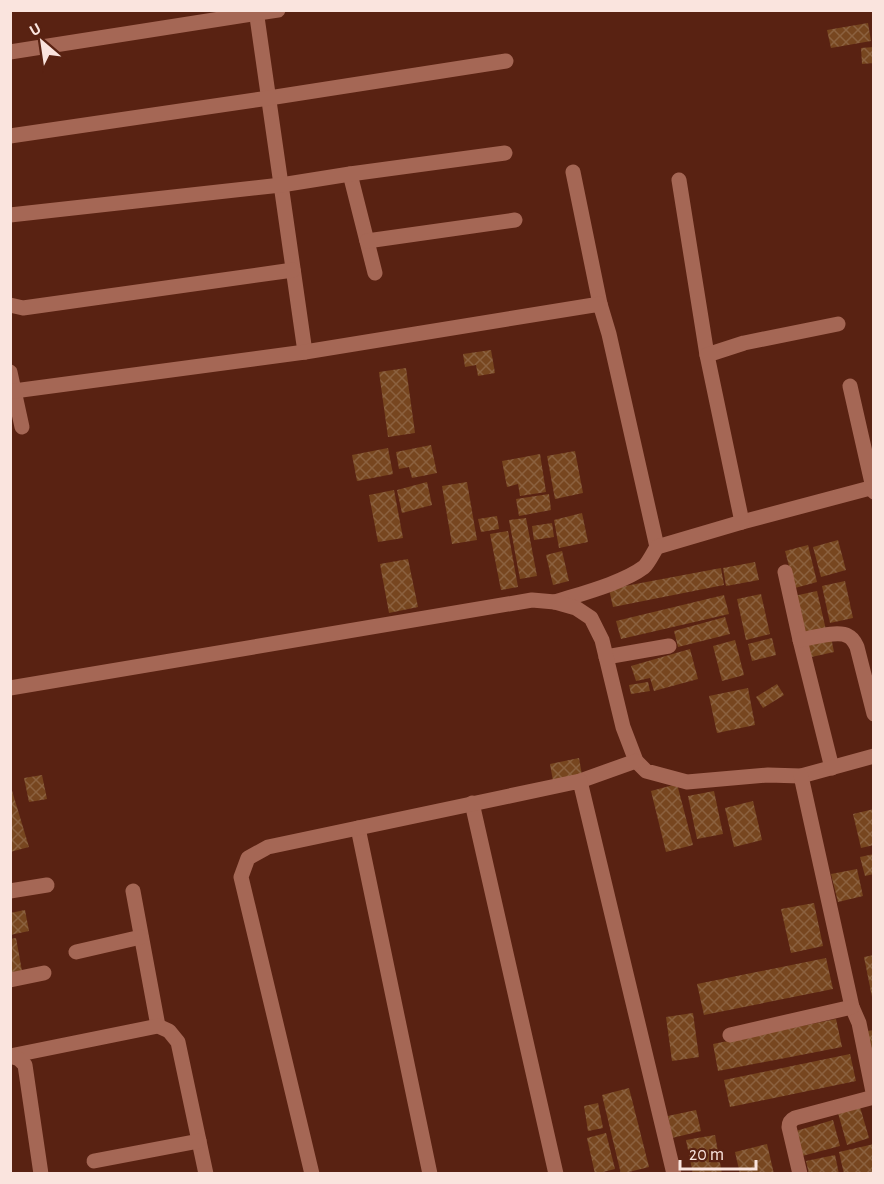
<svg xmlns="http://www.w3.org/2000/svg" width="884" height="1184" font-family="'Alegreya Sans',sans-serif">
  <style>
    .building { fill: url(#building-cross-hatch) }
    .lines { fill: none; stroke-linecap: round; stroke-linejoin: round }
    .minor { stroke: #a56755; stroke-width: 15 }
  </style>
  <defs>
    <pattern id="building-cross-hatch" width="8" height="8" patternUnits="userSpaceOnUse" patternTransform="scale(1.5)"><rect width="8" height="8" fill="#77461f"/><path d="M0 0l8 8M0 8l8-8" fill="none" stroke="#8b613f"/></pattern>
  </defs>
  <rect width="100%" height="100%" fill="#592212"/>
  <g class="building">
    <polygon points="868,23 871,41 831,48 827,30"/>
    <polygon points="874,47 874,63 862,64 861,48"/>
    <polygon points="491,350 495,373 478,376 476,365 465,367 463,354"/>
    <polygon points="406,368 415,433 388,437 379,372"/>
    <polygon points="431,445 437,473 412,478 409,467 399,469 396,452"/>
    <polygon points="388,448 393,474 357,481 352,455"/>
    <polygon points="575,451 583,493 555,499 547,456"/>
    <polygon points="540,454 546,492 520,496 518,484 507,487 502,461"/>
    <polygon points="427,482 432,505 402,513 397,490"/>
    <polygon points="467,482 477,540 452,544 442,486"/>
    <polygon points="394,490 403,538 378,542 369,495"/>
    <polygon points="549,494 551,510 519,516 516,499"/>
    <polygon points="582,513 588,542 559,548 554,520"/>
    <polygon points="497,516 499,529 481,532 478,519"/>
    <polygon points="526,518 537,576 520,579 509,520"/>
    <polygon points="552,523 554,537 534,540 532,526"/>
    <polygon points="508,531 518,587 501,590 490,534"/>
    <polygon points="838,540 846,570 821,577 813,547"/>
    <polygon points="808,545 817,582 795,588 785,551"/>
    <polygon points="562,551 569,581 553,585 546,555"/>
    <polygon points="408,559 418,607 389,613 380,564"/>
    <polygon points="755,562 759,580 726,586 723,568"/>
    <polygon points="721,568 724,585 613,607 609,589"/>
    <polygon points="845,581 853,618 830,623 822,586"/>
    <polygon points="817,591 826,630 803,635 794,596"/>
    <polygon points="761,594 770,634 746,640 737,599"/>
    <polygon points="724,595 729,614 621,639 616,621"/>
    <polygon points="725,617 730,634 678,647 674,631"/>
    <polygon points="831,637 834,652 807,658 804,642"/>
    <polygon points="772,638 776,655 752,661 748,644"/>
    <polygon points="735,640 744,675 722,681 713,646"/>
    <polygon points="690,649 698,679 654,691 650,678 636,681 631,666"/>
    <polygon points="648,682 650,691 631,694 629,685"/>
    <polygon points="777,684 784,695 763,708 756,697"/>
    <polygon points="748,688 755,725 717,733 709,696"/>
    <polygon points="579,758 582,775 553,781 550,764"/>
    <polygon points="42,775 47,799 29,802 24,778"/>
    <polygon points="10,784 29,847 10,852"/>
    <polygon points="677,784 693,845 666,852 651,791"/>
    <polygon points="714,791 723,834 697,839 688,796"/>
    <polygon points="753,801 762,840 734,847 725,808"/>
    <polygon points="874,809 874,845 861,848 853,814"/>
    <polygon points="874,854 874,874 865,876 860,857"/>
    <polygon points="857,869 863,896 838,902 831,874"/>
    <polygon points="814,903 823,946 791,953 781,909"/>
    <polygon points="25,910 29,931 10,935 10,913"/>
    <polygon points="16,938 22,971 10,973 10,939"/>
    <polygon points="874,955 874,997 872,997 864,957"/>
    <polygon points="826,958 833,989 704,1015 697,984"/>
    <polygon points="693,1013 699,1057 672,1061 666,1017"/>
    <polygon points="836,1019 842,1047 718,1071 713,1044"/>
    <polygon points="874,1030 874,1063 867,1031"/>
    <polygon points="850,1054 856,1081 730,1107 724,1080"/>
    <polygon points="629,1088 649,1167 621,1174 602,1095"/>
    <polygon points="598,1103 603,1128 588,1131 584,1106"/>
    <polygon points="860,1107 869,1138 847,1145 838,1113"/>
    <polygon points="696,1110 701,1131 672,1138 668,1116"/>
    <polygon points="833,1120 840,1146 802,1156 796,1131"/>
    <polygon points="606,1133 615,1169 595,1174 587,1138"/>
    <polygon points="715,1135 722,1174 693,1174 686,1140"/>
    <polygon points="767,1144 774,1174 740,1174 735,1152"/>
    <polygon points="874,1144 874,1174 844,1174 839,1152"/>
    <polygon points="835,1155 839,1174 809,1174 806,1161"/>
  </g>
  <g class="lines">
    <g class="minor">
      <polyline points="256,10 305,352"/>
      <polyline points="10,52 278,10"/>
      <polyline points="10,136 269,98 506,61"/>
      <polyline points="573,172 600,304"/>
      <polyline points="350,174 375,273"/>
      <polyline points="679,180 707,355"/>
      <polyline points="10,215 281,185 350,174 505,153"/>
      <polyline points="367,241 515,220"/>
      <polyline points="10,305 23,308 293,270"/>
      <polyline points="10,372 22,427"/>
      <polyline points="850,386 874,492"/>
      <polyline points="14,391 305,352 600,304 609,334 657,547"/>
      <polyline points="742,522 874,487"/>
      <polyline points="785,572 800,640 832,768"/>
      <path d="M555,602C580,594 623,583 644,567C649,562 653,553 657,547L742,522L707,355L744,343L838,324"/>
      <path d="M800,640C812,638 838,630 848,636C853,638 855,643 857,647L874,714"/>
      <polyline points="606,657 669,646"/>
      <polyline points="10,688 532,600 555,602 576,608 591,618 602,640 623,727 636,761 646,771 687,782 768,775 801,776 874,756"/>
      <polyline points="801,776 852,1007 859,1023 874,1097"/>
      <polyline points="580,781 636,761"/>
      <polyline points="472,803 556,1174"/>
      <polyline points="358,828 430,1174"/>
      <polyline points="10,891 47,885"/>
      <polyline points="133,891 158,1026"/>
      <polyline points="76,952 141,937"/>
      <polyline points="10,980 44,973"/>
      <polyline points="730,1035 852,1007"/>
      <polyline points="10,1056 158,1026 169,1031 178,1042 206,1174"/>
      <polyline points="10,1056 19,1059 25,1065 41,1174"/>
      <polyline points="94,1161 199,1141"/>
      <polyline points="312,1174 241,877 248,858 268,847 580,781 674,1174"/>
      <path d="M800,1174L789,1127C789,1123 791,1120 795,1118L874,1097"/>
    </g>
  </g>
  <rect width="884" height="1184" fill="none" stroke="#fae4de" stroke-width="24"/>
  <g transform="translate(42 42) rotate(331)" stroke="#592212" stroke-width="4.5" paint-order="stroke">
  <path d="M0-4.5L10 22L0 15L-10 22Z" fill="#fae4de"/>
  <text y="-9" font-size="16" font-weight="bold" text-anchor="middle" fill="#fae4de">U</text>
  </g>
  <path d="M680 1160v9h76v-9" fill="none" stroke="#fae4de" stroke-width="3"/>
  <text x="689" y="1160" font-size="18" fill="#fae4de" stroke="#592212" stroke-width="4.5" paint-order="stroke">20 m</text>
</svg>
